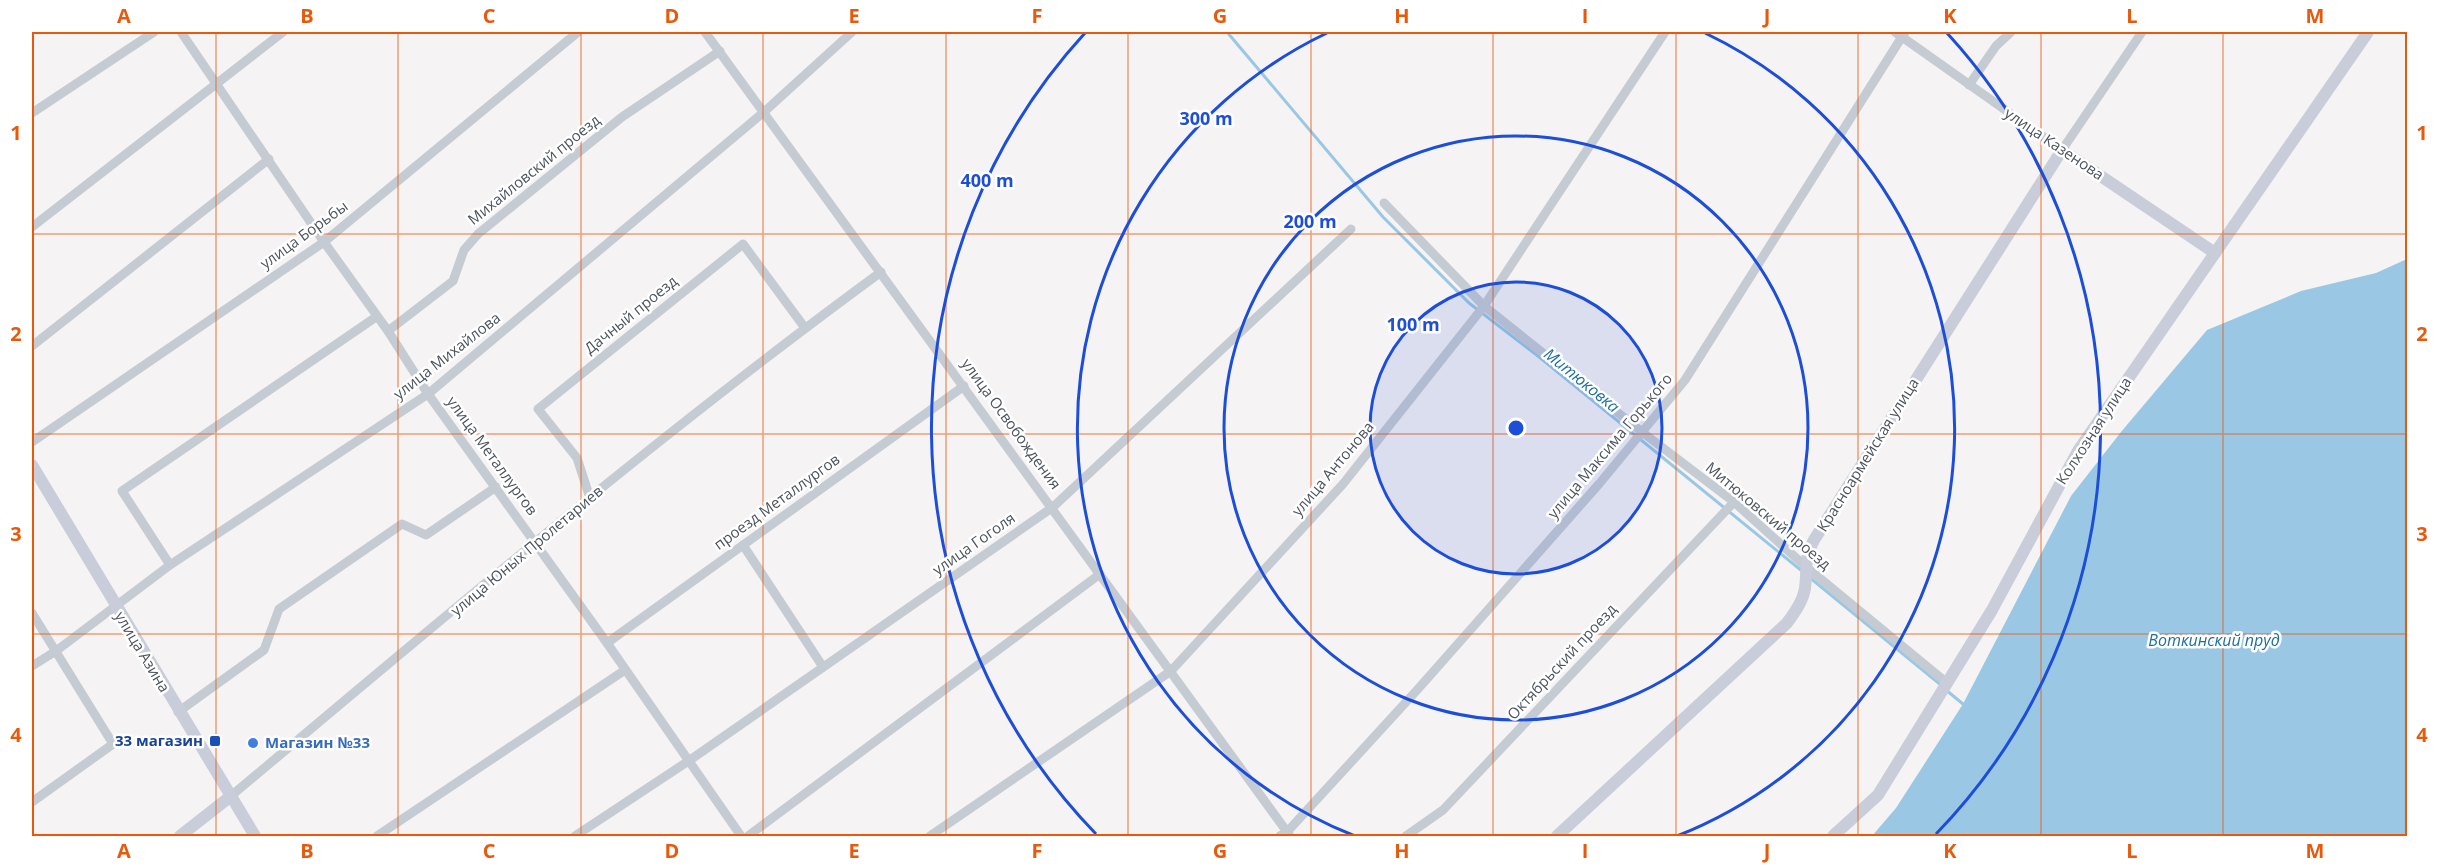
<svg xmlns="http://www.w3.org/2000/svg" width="2439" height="868" font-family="'Open Sans',sans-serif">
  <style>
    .water { fill: #9ac8e4 }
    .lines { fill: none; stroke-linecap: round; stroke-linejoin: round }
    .stream { stroke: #9ac8e4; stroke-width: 3 }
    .street { stroke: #c5cbd2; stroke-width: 9 }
    .secondary { stroke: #c8cdd9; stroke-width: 12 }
    .grid { fill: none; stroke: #e8590c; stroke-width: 1.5; stroke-opacity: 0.55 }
    .ring { fill: none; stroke: #1d4ed8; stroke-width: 3 }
    .transit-dot { fill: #1a4fb4; stroke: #fff; stroke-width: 2 }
    .shop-dot { fill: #3f7fe0; stroke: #fff; stroke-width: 2 }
    .labels { text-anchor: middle; stroke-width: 5; stroke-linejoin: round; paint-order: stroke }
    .street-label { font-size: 15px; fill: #4c535e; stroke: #fff }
    .transit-label { font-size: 15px; font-weight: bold; fill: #164399; stroke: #fff; text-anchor: end }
    .shop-label { font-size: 15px; font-weight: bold; fill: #366cbe; stroke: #fff; text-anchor: start }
    .water-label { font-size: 16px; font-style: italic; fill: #1d6fa0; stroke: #fff }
    .centre { fill: #1d4ed8; stroke: #fff; stroke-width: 3 }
    .ring-label { font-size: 18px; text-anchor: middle; font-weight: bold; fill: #1d4ed8; stroke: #fff; stroke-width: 5; stroke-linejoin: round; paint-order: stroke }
    .neatline { fill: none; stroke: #e8590c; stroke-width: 2 }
    .grid-label { font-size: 20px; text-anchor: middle; font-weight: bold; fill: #e8590c }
  </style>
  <rect width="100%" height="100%" fill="#f5f3f3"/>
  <polygon class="water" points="2407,259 2407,836 1872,836 1896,808 1963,704 2071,496 2121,432 2207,330 2301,291 2376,273"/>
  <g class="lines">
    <g class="stream">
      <polyline points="1227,32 1383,217 1469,303 1538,356 1802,571"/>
      <polyline points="1809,577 1941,685"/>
      <polyline points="1946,690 1963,704"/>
    </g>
    <g class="street">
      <polyline points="181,32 324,242 388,331 428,394 607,643 741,836"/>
      <polyline points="705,32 1290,836"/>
      <polyline points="1895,32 2062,150 2142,32"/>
      <polyline points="1969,85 1996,46 2011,32"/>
      <polyline points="32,113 154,32"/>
      <polyline points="1384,203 1484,306 1642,432 1734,502 1805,566 1947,683"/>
      <polyline points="32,227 283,32"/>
      <polyline points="388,331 453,281 464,250 478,234 622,117 720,51"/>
      <polyline points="32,346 269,159"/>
      <polyline points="32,442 324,242 578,32"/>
      <polyline points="590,498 577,458 538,409 743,244 805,328"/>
      <polyline points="743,545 823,667"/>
      <polyline points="170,565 122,491 376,317"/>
      <polyline points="32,613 113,744 32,802"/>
      <polyline points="607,643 964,386"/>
      <polyline points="32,666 56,651 170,565 428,394 764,112 852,32"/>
      <polyline points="178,712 264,650 279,609 402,524 426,535 496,487"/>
      <path d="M231,796C444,617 657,436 881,272"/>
      <polyline points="377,836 625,670"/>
      <polyline points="575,836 690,760 1053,507 1351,229"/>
      <polyline points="748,836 1100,574"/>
      <polyline points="930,836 1171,671 1343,484 1484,306 1665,32"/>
      <polyline points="1280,836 1287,832 1418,689 1599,484 1685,380 1905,32"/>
      <polyline points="1406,836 1443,810 1734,502"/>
    </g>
    <g class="secondary">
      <polyline points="32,465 255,836"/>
      <polyline points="180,836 231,796"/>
      <path d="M1557,836L1787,623C1795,612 1803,601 1805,588C1808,566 1803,562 1814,540L2062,150L2215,253"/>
      <polyline points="1833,836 1878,795 1992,610 2078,451 2368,32"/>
    </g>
  </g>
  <path class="grid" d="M216,32V836M398,32V836M581,32V836M763,32V836M946,32V836M1128,32V836M1311,32V836M1493,32V836M1676,32V836M1858,32V836M2041,32V836M2223,32V836M32,234H2408M32,434H2408M32,634H2408"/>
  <circle cx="1516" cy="428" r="146" fill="#1d4ed8" fill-opacity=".12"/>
  <g class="ring">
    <circle cx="1516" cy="428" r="146"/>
    <circle cx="1516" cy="428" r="292"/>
    <path d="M1355 836A438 438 0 0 1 1327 33M1705 33A438 438 0 0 1 1677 836"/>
    <path d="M1096 834A584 584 0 0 1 1085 33M1947 33A584 584 0 0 1 1936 834"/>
  </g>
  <rect class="transit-dot" x="209" y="735" width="12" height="12" rx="3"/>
  <circle class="shop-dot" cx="253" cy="743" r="6"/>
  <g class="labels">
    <g class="street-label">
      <text transform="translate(2054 144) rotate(34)" y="5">улица Казенова</text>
      <text transform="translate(534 170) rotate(-39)" y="5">Михайловский проезд</text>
      <text transform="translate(304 235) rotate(-36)" y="5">улица Борьбы</text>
      <text transform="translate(631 315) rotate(-39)" y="5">Дачный проезд</text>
      <text transform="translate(447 356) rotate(-38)" y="5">улица Михайлова</text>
      <text transform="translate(1011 424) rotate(54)" y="5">улица Освобождения</text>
      <text transform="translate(2094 431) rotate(-57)" y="5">Колхозная улица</text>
      <text transform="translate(1610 446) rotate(-50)" y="5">улица Максима Горького</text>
      <text transform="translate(1868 455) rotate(-58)" y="5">Красноармейская улица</text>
      <text transform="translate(492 456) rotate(54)" y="5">улица Металлургов</text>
      <text transform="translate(1333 469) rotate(-50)" y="5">улица Антонова</text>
      <text transform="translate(777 502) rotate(-36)" y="5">проезд Металлургов</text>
      <text transform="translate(1768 516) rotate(40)" y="5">Митюковский проезд</text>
      <text transform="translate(974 544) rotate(-35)" y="5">улица Гоголя</text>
      <text transform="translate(527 551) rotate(-40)" y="5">улица Юных Пролетариев</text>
      <text transform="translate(142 652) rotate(59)" y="5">улица Азина</text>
      <text transform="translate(1562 662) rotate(-47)" y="5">Октябрьский проезд</text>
    </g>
    <g class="transit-label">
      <text x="203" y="746">33 магазин</text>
    </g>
    <g class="shop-label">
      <text x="265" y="748">Магазин №33</text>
    </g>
    <g class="water-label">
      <text transform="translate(1582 380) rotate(39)" y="6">Митюковка</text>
      <text x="2214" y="646">Воткинский пруд</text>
    </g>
  </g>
  <circle cx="1516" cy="428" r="9" class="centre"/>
  <g class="ring-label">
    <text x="1206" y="125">300 m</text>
    <text x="987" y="187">400 m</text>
    <text x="1310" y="228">200 m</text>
    <text x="1413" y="331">100 m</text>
  </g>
  <rect width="2439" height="868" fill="none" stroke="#ffffff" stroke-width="66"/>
  <rect x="33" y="33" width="2373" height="802" class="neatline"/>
  <g class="grid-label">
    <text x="124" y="23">A</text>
    <text x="307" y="23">B</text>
    <text x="489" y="23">C</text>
    <text x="672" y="23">D</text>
    <text x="854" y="23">E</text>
    <text x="1037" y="23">F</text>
    <text x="1220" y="23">G</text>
    <text x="1402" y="23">H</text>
    <text x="1585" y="23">I</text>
    <text x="1767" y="23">J</text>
    <text x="1950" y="23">K</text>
    <text x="2132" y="23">L</text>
    <text x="2315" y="23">M</text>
    <text x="16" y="140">1</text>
    <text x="2422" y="140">1</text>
    <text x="16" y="341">2</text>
    <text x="2422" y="341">2</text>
    <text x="16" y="541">3</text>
    <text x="2422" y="541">3</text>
    <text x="16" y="742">4</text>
    <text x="2422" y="742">4</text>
    <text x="124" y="858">A</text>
    <text x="307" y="858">B</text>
    <text x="489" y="858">C</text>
    <text x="672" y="858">D</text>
    <text x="854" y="858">E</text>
    <text x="1037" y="858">F</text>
    <text x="1220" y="858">G</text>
    <text x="1402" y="858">H</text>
    <text x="1585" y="858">I</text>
    <text x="1767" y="858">J</text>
    <text x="1950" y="858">K</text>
    <text x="2132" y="858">L</text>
    <text x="2315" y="858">M</text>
  </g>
</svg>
